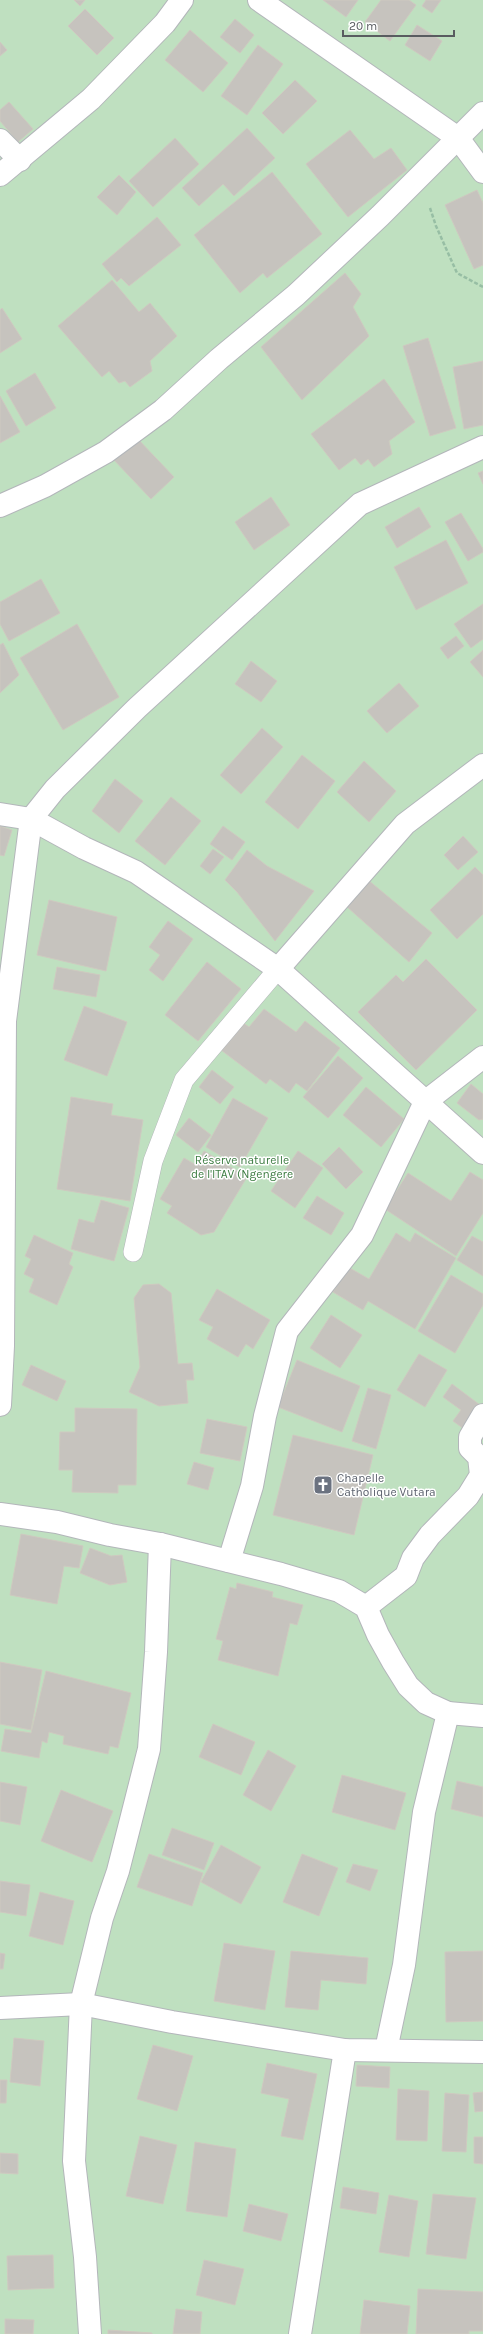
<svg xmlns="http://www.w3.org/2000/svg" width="483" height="2334" font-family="Karla,sans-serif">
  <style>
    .green { fill: #bfe0c0 }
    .building { fill: #c6c3be; stroke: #cecac0 }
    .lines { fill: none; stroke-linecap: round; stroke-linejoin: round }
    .service-casing { stroke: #b3b6ba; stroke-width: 20 }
    .minor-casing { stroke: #b3b6ba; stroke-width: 24 }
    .path { stroke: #97bea4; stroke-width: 2.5; stroke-dasharray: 4 2; stroke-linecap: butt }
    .service { stroke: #fff; stroke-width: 19 }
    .minor { stroke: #fff; stroke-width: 22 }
    .labels { text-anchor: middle; stroke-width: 3; stroke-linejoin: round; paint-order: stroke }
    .park-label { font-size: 12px; fill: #3c7c41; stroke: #fff }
    .worship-label { font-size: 12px; fill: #5b616d; stroke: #fff; text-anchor: start }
  </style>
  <rect width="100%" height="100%" fill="#eae9e0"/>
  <rect class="green" x="0" y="0" width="483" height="2334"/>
  <g class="building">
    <polygon points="74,0 85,0 80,6"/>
    <polygon points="323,0 358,0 346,17"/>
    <polygon points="381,0 409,0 416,5 390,41 365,22"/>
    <polygon points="426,0 441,0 432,13 422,6"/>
    <polygon points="85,9 114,38 97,55 68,26"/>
    <polygon points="235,19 254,35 240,53 220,37"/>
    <polygon points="417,25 442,41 430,61 405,45"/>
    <polygon points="190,30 228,63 203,92 165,60"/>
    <polygon points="0,42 7,50 0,56"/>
    <polygon points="258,45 283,64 247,115 221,96"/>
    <polygon points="295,80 317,101 283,134 262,113"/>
    <polygon points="9,102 33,129 18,142 0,121 0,110"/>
    <polygon points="247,128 275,158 234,196 223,184 199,206 182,188"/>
    <polygon points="350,130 374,159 391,148 407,170 348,217 306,164"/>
    <polygon points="175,138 199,164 153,207 129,181"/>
    <polygon points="272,172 322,234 267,278 263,273 240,293 194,235"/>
    <polygon points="119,175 136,192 117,215 97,197"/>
    <polygon points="477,190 483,203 483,265 474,269 445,205"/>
    <polygon points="157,217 181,245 129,286 121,278 117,282 102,264"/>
    <polygon points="345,273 361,294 353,307 369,336 302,400 261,347"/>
    <polygon points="112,280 139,312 150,303 177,336 150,361 152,371 130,387 125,381 119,383 109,371 102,377 58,326"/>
    <polygon points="2,308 22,339 0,353 0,310"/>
    <polygon points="428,338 456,428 430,436 403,346"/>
    <polygon points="483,361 483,425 464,429 453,367"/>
    <polygon points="35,373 56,408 26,426 6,391"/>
    <polygon points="384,379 415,422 389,441 392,454 374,467 368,459 361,465 355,458 339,470 311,434"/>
    <polygon points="0,396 20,432 0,443"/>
    <polygon points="136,437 174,477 151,499 113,459"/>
    <polygon points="483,471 483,484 478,473"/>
    <polygon points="271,497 290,525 254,550 235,522"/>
    <polygon points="419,507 431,527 397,548 385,527"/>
    <polygon points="461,513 483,549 483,552 468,561 445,522"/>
    <polygon points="446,540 468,583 416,610 394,567"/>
    <polygon points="41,579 60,613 9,641 0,624 0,602"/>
    <polygon points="483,604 483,639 471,648 454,624"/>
    <polygon points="77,624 119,697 63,730 20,658"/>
    <polygon points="456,636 464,646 448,659 440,648"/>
    <polygon points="3,643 19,675 0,693 0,645"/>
    <polygon points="483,650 483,677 470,662"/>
    <polygon points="251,661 277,681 261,702 235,684"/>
    <polygon points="399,683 419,706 387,733 367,711"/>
    <polygon points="262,728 283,747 241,794 220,775"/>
    <polygon points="302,755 335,781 298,829 265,802"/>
    <polygon points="364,761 396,791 369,822 337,792"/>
    <polygon points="115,779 143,801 119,833 92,811"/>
    <polygon points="171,797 201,821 165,865 135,841"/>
    <polygon points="0,826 12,830 4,856 0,855"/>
    <polygon points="223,826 245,842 232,860 210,844"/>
    <polygon points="463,836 478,852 458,870 444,855"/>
    <polygon points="213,849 224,857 210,874 200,866"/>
    <polygon points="247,850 267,866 314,891 275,941 237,892 225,880"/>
    <polygon points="475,867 483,875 483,914 457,939 430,910"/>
    <polygon points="368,880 432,933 409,962 346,906"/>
    <polygon points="49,900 117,917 106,971 37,955"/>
    <polygon points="168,921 193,939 163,981 149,970 160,955 149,947"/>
    <polygon points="426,959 477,1010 416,1070 358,1012 396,975 403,982"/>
    <polygon points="207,962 241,989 198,1041 165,1015"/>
    <polygon points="57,967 100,975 96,997 53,989"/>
    <polygon points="84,1006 127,1022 107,1076 64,1060"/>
    <polygon points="264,1009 296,1032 305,1021 340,1048 307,1091 296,1083 289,1093 270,1079 266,1084 221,1050 242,1022 249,1027"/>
    <polygon points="338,1056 363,1078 328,1118 303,1097"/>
    <polygon points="212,1070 234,1087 220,1104 199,1087"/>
    <polygon points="471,1084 483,1094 483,1119 479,1120 457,1103"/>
    <polygon points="366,1087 404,1119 381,1147 343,1115"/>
    <polygon points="71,1097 113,1104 111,1115 143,1120 130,1201 57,1189"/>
    <polygon points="233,1098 268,1118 240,1167 206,1147"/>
    <polygon points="189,1118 211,1135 198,1152 176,1135"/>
    <polygon points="339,1147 363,1172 346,1189 322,1164"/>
    <polygon points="204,1151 247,1177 214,1232 201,1235 167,1213 172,1206 160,1199 184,1158 196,1165"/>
    <polygon points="298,1151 323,1168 295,1208 271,1191"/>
    <polygon points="470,1172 483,1180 483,1213 456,1256 385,1209 408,1173 451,1201"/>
    <polygon points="317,1196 344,1213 331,1235 303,1218"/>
    <polygon points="101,1200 129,1208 114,1261 71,1249 79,1219 94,1223"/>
    <polygon points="396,1233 410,1242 415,1233 456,1258 415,1329 368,1301 363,1310 333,1292 348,1267 369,1279"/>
    <polygon points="34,1235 73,1253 69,1264 73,1267 57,1305 29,1292 34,1279 24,1274 31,1259 25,1256"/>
    <polygon points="472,1236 483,1242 483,1276 457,1260"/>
    <polygon points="451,1275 483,1294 483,1305 455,1353 418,1331"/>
    <polygon points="159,1284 171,1293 178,1364 192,1363 194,1380 186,1380 188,1403 159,1406 129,1392 140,1367 134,1298 143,1285"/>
    <polygon points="217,1289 270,1320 253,1349 246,1344 238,1357 207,1339 213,1327 199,1320"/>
    <polygon points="331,1315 362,1335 340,1368 310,1348"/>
    <polygon points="419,1354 447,1370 425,1407 397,1390"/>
    <polygon points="297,1360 360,1386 342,1432 278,1407"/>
    <polygon points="31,1365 66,1381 57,1401 22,1385"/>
    <polygon points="452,1384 480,1405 464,1429 453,1421 461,1410 443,1397"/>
    <polygon points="368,1388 391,1395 376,1449 352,1441"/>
    <polygon points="75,1408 137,1409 136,1485 118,1485 118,1493 72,1492 73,1470 59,1470 60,1432 75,1432"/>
    <polygon points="207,1419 247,1427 240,1461 200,1453"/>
    <polygon points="293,1435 373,1455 354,1535 273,1515"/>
    <polygon points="194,1462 214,1468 208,1490 187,1484"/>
    <polygon points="21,1534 83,1546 79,1568 64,1566 57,1604 10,1595"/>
    <polygon points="90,1548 111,1556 122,1555 127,1582 110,1585 80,1573"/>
    <polygon points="237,1583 273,1592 272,1597 303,1605 297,1625 290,1623 278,1676 218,1660 223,1641 216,1639 230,1587 236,1589"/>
    <polygon points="0,1662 42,1670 31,1730 0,1724"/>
    <polygon points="46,1671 131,1693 118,1748 110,1746 108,1754 63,1744 64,1736 49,1732 47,1743 42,1741 39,1758 1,1751 5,1729 31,1733"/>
    <polygon points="213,1724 255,1742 241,1775 199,1757"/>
    <polygon points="268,1750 296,1766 271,1811 243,1795"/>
    <polygon points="342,1775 406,1793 395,1830 332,1812"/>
    <polygon points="457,1781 483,1787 483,1817 451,1809"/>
    <polygon points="0,1782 27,1787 20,1825 0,1821"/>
    <polygon points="61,1790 113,1811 92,1862 41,1841"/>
    <polygon points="172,1828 214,1843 204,1870 162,1855"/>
    <polygon points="221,1845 261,1867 241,1904 201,1882"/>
    <polygon points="149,1854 203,1873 192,1906 137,1887"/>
    <polygon points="302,1854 338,1868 319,1916 283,1902"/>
    <polygon points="353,1864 378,1870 370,1891 346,1882"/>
    <polygon points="0,1881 30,1885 26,1916 0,1912"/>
    <polygon points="40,1892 74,1901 63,1945 29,1936"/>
    <polygon points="224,1943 275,1951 265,2010 214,2001"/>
    <polygon points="291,1951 368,1958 366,1984 321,1980 318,2010 285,2007"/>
    <polygon points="483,1951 483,2021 446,2022 445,1952"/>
    <polygon points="0,1953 5,1954 3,1969 0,1969"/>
    <polygon points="14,2038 44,2041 40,2086 10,2082"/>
    <polygon points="153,2045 193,2056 177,2111 137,2099"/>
    <polygon points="267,2063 317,2074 303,2140 281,2136 289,2099 261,2093"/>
    <polygon points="357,2065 390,2067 389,2088 356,2086"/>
    <polygon points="0,2080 7,2080 6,2103 0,2103"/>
    <polygon points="398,2089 429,2091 427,2141 396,2140"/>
    <polygon points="483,2092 483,2111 475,2112 473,2093"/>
    <polygon points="445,2093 469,2095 466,2152 442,2151"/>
    <polygon points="140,2136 177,2145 163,2204 126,2196"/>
    <polygon points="474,2137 483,2137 483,2164 474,2163"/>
    <polygon points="195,2142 236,2149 227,2217 186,2211"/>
    <polygon points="0,2153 18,2154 18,2174 0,2173"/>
    <polygon points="343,2187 379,2193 376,2214 340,2208"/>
    <polygon points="433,2194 476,2198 466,2259 426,2254"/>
    <polygon points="389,2195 418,2201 409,2257 379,2252"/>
    <polygon points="249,2204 288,2214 281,2241 243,2231"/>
    <polygon points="53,2255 54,2288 8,2290 7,2256"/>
    <polygon points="204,2260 244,2269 235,2305 196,2295"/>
    <polygon points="418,2289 483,2292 483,2331 469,2331 469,2334 416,2334"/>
    <polygon points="364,2300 410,2306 407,2334 360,2334"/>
    <polygon points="176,2309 202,2312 200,2334 173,2334"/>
    <polygon points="5,2319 34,2320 33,2334 5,2334"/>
    <polygon points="108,2330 152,2333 152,2334 108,2334"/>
  </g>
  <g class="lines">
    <defs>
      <polyline id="service" points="133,1252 153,1161 184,1080 278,969"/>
      <g id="minor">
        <polyline points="259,0 458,138 483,172"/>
        <polyline points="0,140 20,160"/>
        <polyline points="0,175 91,99 165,23 182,0"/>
        <polyline points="0,506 45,486 106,452 163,410 219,359 296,295 380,216 483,113"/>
        <polyline points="0,814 31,819 84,848 136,872 278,969 483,1153"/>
        <polyline points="278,969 405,824 483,765"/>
        <polyline points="0,1405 3,1346 5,1021 31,819 55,789 137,708 360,504 483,447"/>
        <polyline points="0,1514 57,1522 110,1535 160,1544 281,1574 339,1591 366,1607 378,1635 393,1662 408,1686 426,1703 448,1713 483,1716"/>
        <polyline points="229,1561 252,1486 265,1416 287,1331 362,1235 425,1102 483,1057"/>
        <polyline points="366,1607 406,1576 413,1558 430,1535 468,1496 481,1475 479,1457 470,1448 470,1437 483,1415"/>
        <polyline points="0,2008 81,2004 172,2022 345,2050 483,2052"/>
        <polyline points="386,2050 404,1965 424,1812 448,1713"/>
        <polyline points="90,2334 85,2257 74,2161 81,2004 102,1918 118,1871 149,1749 156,1652 160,1544"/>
        <polyline points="300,2334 345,2050"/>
      </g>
    </defs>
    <use href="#service" class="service-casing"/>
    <use href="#minor" class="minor-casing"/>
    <polyline class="path" points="430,208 436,226 457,273 483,287"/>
    <use href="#service" class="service"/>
    <use href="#minor" class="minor"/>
  </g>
  <defs>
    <symbol id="church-square" viewBox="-11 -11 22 22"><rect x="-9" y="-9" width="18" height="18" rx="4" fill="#6b7280" stroke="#fff"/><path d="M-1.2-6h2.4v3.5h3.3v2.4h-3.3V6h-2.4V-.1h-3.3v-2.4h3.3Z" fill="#fff"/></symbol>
  </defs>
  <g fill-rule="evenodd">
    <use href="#church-square" x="312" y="1474" width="22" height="22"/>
  </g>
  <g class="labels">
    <g class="park-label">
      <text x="242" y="1164">Réserve naturelle<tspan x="242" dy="14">de l'ITAV (Ngengere</tspan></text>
    </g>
    <g class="worship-label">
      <text x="337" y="1482">Chapelle<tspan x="337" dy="14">Catholique Vutara</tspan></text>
    </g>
  </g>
  <path d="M343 30v6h111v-6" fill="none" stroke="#595c60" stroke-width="2"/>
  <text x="349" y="30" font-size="12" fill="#595c60" stroke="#ffffff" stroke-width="3" paint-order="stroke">20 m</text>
</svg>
